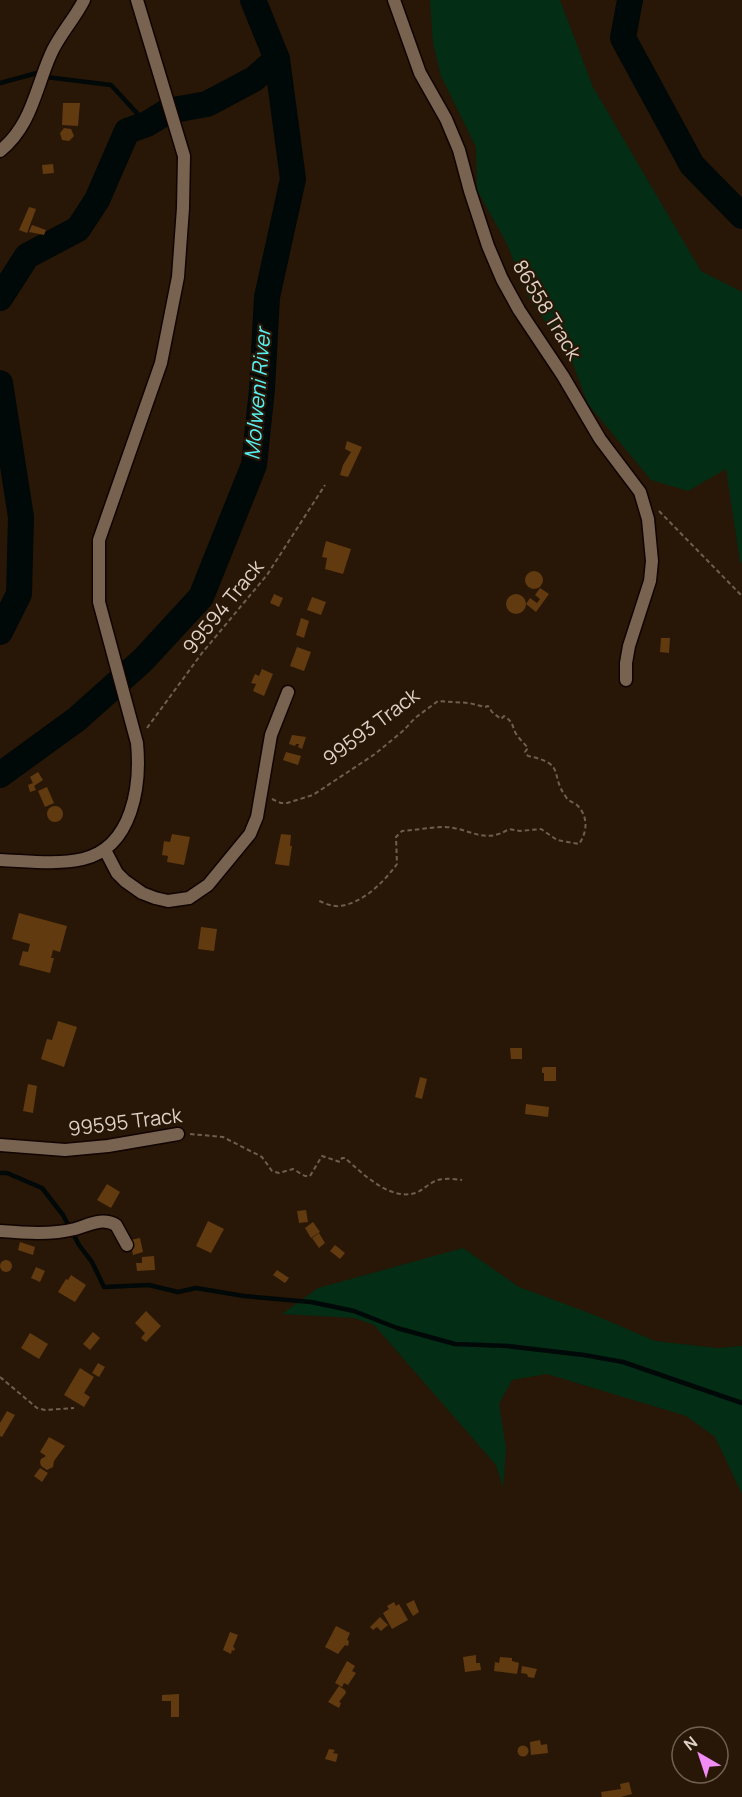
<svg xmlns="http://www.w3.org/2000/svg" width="742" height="1797" font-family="Manrope,sans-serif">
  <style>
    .green { fill: #032d14 }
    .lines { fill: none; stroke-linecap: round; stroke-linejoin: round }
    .stream { stroke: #000808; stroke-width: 4.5 }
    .river { stroke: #000808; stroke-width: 26 }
    .building { fill: #613a10 }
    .minor-casing { stroke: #100300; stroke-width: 15 }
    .path { stroke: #6e5e50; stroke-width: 2; stroke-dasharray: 4.5 3; stroke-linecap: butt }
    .minor { stroke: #786350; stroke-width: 12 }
    .labels { text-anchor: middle; stroke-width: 4.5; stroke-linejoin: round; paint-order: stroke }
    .street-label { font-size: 20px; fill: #ded1c7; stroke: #281706 }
    .water-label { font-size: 21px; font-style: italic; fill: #59f2f4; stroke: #281706 }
  </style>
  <rect width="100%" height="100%" fill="#281706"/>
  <g class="green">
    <polygon points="430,0 560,0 593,87 701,271 742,292 742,563 740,562 726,469 688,491 651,480 588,404 571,359 527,295 507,244 477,190 476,147 441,76 433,43"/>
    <polygon points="463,1248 519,1287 592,1314 655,1341 717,1348 742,1346 742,1494 715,1437 686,1416 547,1374 512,1380 499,1404 506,1448 503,1488 496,1465 374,1325 354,1318 282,1314 318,1288"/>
  </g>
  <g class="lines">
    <g class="stream">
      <polyline points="46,77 111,85 147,124"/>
      <polyline points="0,83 37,73"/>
      <polyline points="0,1173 7,1173 42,1188 63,1215 79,1245 92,1262 104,1287 149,1285 178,1292 196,1288 244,1296 311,1302 354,1311 397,1328 455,1344 507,1346 584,1355 623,1362 742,1403"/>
    </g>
    <g class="river">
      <polyline points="630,0 623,38 692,165 742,216"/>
      <polyline points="0,298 27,256 78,229 97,200 127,131 147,124 168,111 207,104 254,79 277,59"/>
      <polyline points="0,383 21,517 19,594 0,632"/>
      <polyline points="0,775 77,719 143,660 201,597 254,465 262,389 267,297 293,179 277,59 253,0"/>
    </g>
  </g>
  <g class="building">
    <polygon points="63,103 80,103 78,126 62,125"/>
    <polygon points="64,128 71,129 74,136 69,141 62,140 60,133"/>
    <polygon points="53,164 54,173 43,174 42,165"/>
    <polygon points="29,207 36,209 27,233 19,230"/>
    <polygon points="32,225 46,230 44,235 29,232"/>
    <polygon points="347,441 362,447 348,477 340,475 343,465 351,452 345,449"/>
    <polygon points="326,541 351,549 343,574 325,569 327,558 322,557"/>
    <circle cx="534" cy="580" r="9"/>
    <polygon points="540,588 549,594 536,612 526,604 530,598 537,603 538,602 540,599 535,595"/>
    <polygon points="274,594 283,598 279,607 270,603"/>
    <circle cx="516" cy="604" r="10"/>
    <polygon points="312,597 326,602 321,615 307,610"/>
    <polygon points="301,618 309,621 304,638 296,635"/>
    <polygon points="661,638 670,638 669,653 660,652"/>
    <polygon points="297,647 311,652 304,671 290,666"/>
    <polygon points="262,669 273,674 264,696 253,691 256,684 251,683 255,674 259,676"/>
    <polygon points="292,735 306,737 302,749 298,747 299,744 296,744 295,746 289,744"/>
    <polygon points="286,752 301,756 298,765 283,760"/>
    <polygon points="38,772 43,780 34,786 36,790 30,792 28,785 33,783 30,777"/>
    <polygon points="47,787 54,803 45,807 38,791"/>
    <circle cx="55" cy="814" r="8"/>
    <polygon points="172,834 190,837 184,865 167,862 168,856 162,855 164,841 170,842"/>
    <polygon points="281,834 291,835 290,846 292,846 289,866 275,864"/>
    <polygon points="19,913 67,926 60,952 53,950 51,958 54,958 50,973 19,965 23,951 28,952 30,944 12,939"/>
    <polygon points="201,927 217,929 214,951 198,949"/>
    <polygon points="58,1021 77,1027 64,1067 41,1059 47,1039 52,1040"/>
    <polygon points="510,1048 522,1048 522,1059 511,1059"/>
    <polygon points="544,1067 556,1067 556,1081 544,1081 544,1073 542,1073 542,1068"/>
    <polygon points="420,1077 427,1079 422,1099 415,1097"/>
    <polygon points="28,1084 37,1086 33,1113 23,1111"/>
    <polygon points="526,1104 549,1107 548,1117 525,1114"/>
    <polygon points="107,1184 120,1192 111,1208 97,1200"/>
    <polygon points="306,1210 308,1222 299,1223 297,1211"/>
    <polygon points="208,1221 224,1229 211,1253 196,1246"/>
    <polygon points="313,1222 320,1232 311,1238 305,1228"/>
    <polygon points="319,1233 325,1243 319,1248 312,1238"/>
    <polygon points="140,1238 143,1252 133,1255 130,1240"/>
    <polygon points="20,1242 35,1247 33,1255 18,1250"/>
    <polygon points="335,1245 345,1253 340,1259 330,1251"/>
    <polygon points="154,1256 155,1270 137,1271 136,1263 142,1263 142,1257"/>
    <circle cx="6" cy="1266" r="6"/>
    <polygon points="36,1267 45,1271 40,1282 31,1278"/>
    <polygon points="277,1270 289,1278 285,1283 273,1275"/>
    <polygon points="71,1275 86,1285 75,1302 58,1292 66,1279 68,1280"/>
    <polygon points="146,1311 161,1326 146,1342 141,1338 145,1333 135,1323"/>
    <polygon points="93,1332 100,1338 90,1350 83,1344"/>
    <polygon points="30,1333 48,1344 39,1359 21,1348"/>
    <polygon points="98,1363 105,1367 99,1377 92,1373"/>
    <polygon points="80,1368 94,1377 84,1393 90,1397 84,1407 64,1395"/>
    <polygon points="7,1411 15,1415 2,1437 0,1436 0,1423"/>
    <polygon points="49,1437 65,1446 54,1461 53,1467 47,1470 41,1466 40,1462 41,1459 46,1456 40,1452"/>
    <polygon points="40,1468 48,1473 42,1482 34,1476"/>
    <polygon points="414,1600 419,1612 413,1616 406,1604"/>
    <polygon points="394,1602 396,1606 399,1604 408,1620 392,1629 383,1613 389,1609 387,1606"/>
    <polygon points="380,1617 388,1625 381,1631 377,1627 373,1630 370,1627"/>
    <polygon points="336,1626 350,1633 347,1640 349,1641 348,1646 345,1645 338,1654 325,1647"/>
    <polygon points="230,1632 238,1635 233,1647 235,1648 234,1651 232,1650 231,1654 223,1650"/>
    <polygon points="476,1655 476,1663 480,1663 481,1670 465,1672 463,1657"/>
    <polygon points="500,1657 512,1658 512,1661 519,1663 517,1674 494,1671 495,1662 499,1663"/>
    <polygon points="347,1661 355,1666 352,1671 356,1673 348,1685 344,1683 342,1687 335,1683"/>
    <polygon points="522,1666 537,1669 534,1678 528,1677 527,1674 521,1673"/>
    <polygon points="339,1686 345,1690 346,1693 339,1702 341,1703 339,1708 328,1702"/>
    <polygon points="179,1694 179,1717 171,1717 171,1701 162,1701 162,1695"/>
    <polygon points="540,1740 541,1745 547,1744 548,1753 531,1755 530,1742"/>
    <circle cx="523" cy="1751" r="5.5"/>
    <polygon points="329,1749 335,1750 333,1753 338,1754 336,1762 325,1759"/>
    <polygon points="629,1782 632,1794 621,1797 602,1797 601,1792 621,1789 620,1784"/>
  </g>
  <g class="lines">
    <defs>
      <g id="minor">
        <polyline points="394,0 420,73 446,119 459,150 470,191 488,246 502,279 519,310 563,376 600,439 640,492 648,519 652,561 650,581 629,646 626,663 626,680"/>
        <path d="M0,151C31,126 35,91 50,56C58,36 74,20 84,0"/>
        <polyline points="105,850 117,873 125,881 142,893 155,898 168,901 189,898 208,885 250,834 257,817 271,735 288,692"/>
        <path d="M0,860C27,861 57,865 83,859C133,847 141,785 137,743L99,602V540L161,363L178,277L183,208L184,156L137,0"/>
        <polyline points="0,1145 65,1150 108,1146 178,1134"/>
        <path d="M0,1231C25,1233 51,1235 75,1229C89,1225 102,1217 116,1225L127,1245"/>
      </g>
    </defs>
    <use href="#minor" class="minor-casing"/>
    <g class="path">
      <polyline points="659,511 742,596"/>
      <polyline points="147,728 202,653 267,575 325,485"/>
      <path d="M272,799L281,803H287L313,795L375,754L404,730L415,718L438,701L469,703L485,707L488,706L492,712L501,719L504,716C512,721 512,724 515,732C518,738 524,743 528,748L525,752L528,756C567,764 549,774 566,797C568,801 573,802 577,805C588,816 588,831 579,844L557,840L541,829L520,831L509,829C484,845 470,828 445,827C431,827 416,830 402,831L396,837L397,864C384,882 363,903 340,906C332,907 324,903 317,900"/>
      <path d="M190,1134L223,1137L262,1157L272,1171L279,1173L293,1169L305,1176H310L322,1156L340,1162L342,1158H345C363,1174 392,1203 418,1192C425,1188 431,1182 438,1180C445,1178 455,1179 462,1180"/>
      <polyline points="0,1377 37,1408 45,1410 74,1408"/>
    </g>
    <use href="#minor" class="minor"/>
  </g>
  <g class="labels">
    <g class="street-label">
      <text transform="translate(547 310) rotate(59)" y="7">86558 Track</text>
      <text transform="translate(223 607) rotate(-51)" y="7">99594 Track</text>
      <text transform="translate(371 727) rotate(-37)" y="7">99593 Track</text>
      <text transform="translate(125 1122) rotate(-7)" y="7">99595 Track</text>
    </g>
    <g class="water-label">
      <text transform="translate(258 394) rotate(-85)" y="7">Molweni River</text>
    </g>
  </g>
  <g transform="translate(700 1755) rotate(321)"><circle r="28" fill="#281706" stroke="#716153" stroke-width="1.5"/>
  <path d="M0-4.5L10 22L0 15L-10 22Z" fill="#f18bf5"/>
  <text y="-9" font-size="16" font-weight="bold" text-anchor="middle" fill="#ded1c7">N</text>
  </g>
</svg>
